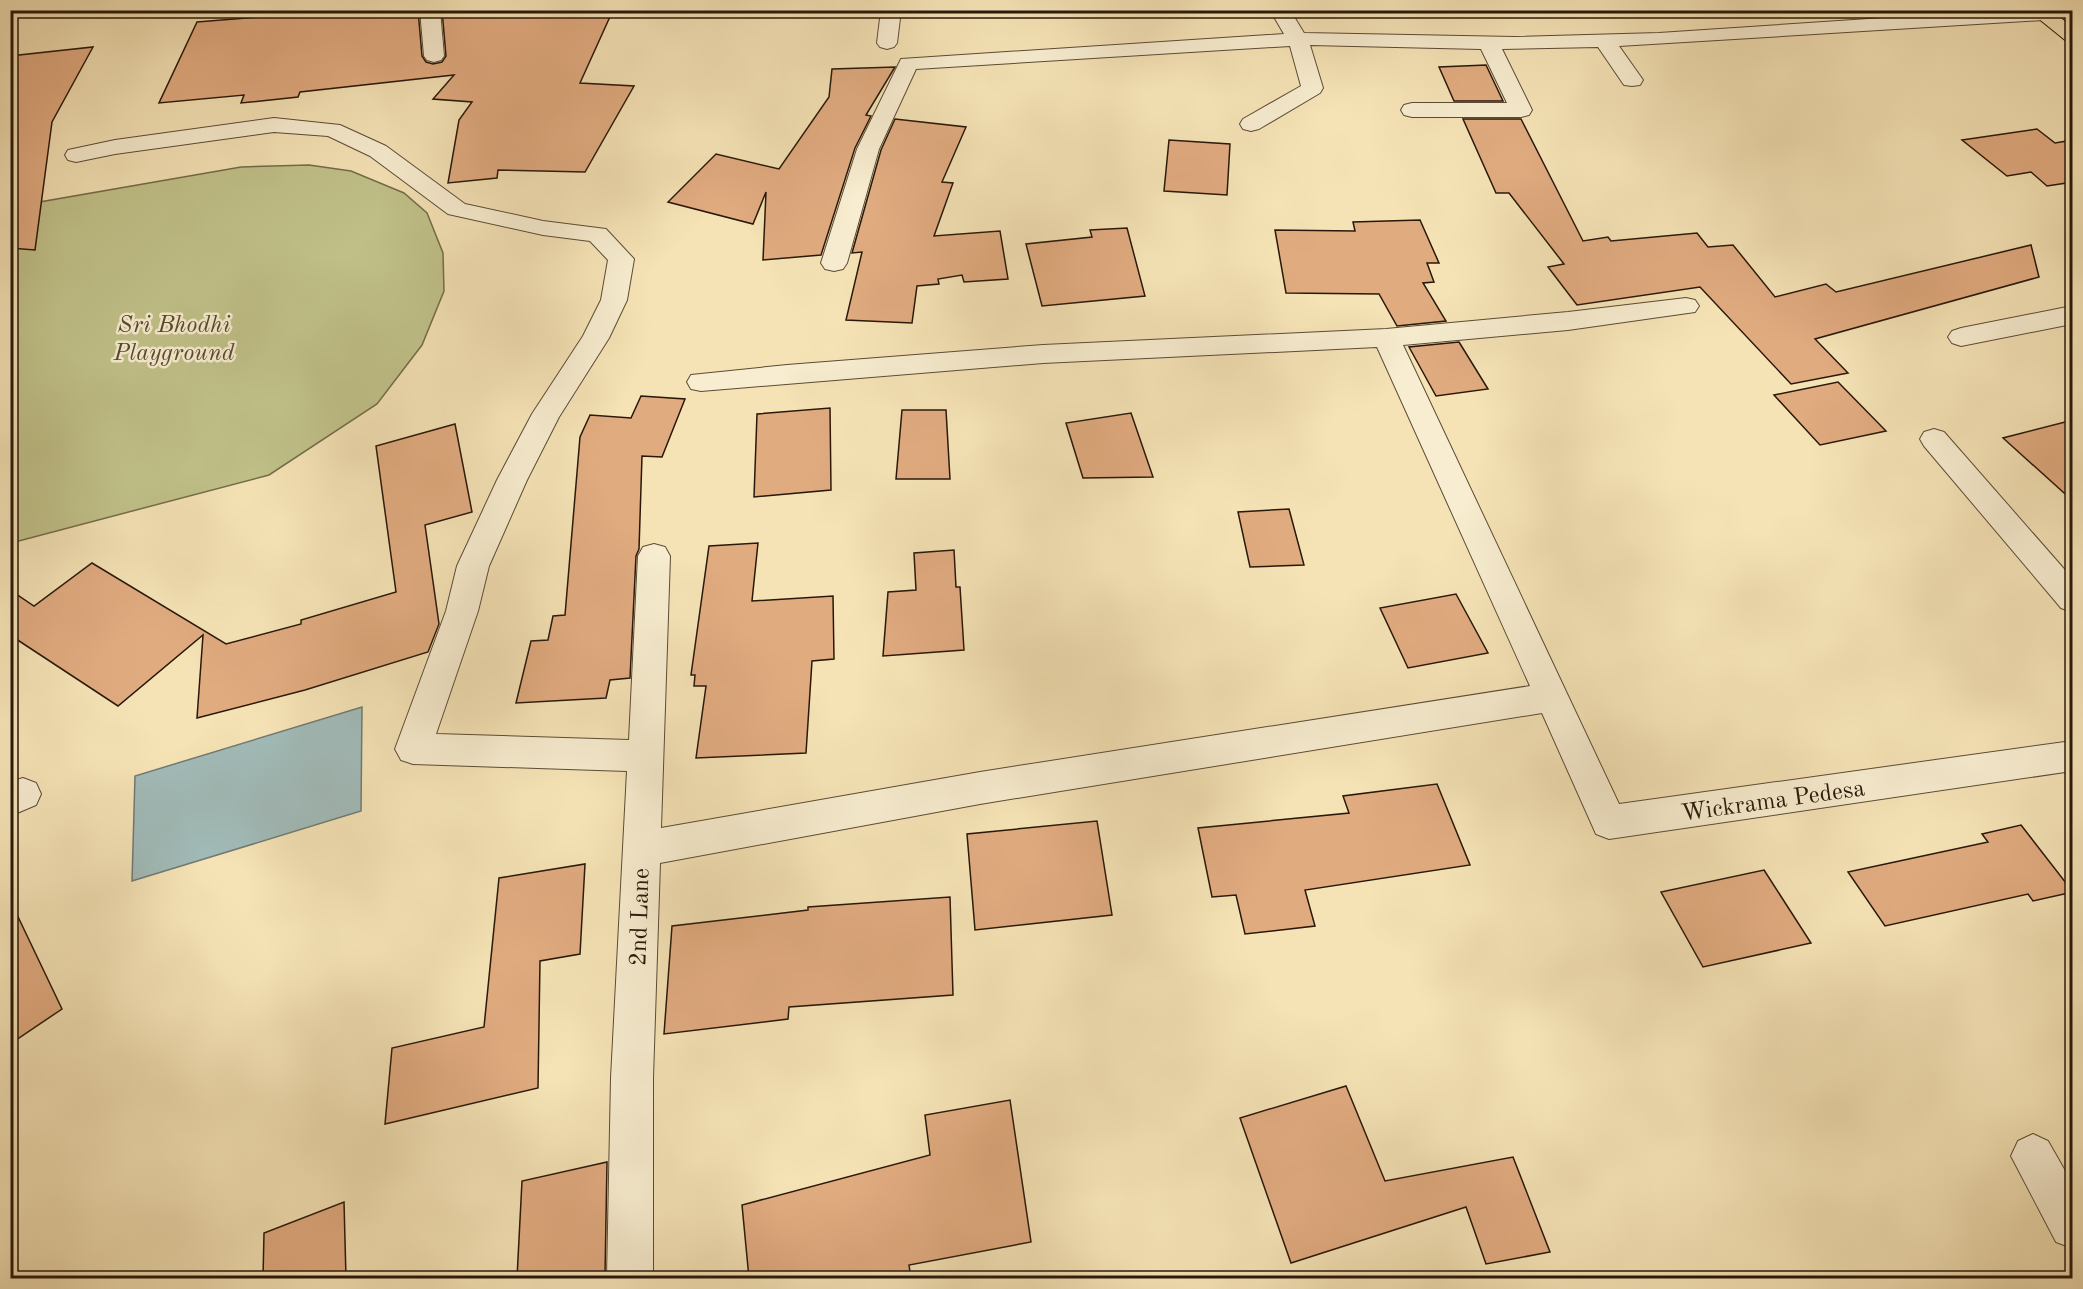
<svg xmlns="http://www.w3.org/2000/svg" width="2083" height="1289" font-family="'Old Standard TT',serif">
  <style>
    .green { fill: #c1c28a; stroke: #746d4a; stroke-width: 1.5 }
    .water { fill: #a1bbb9; stroke: #717a73; stroke-width: 1.5 }
    .building { fill: #e1ab80; stroke: #28180a; stroke-width: 1.5 }
    .lines { fill: none; stroke-linecap: round; stroke-linejoin: round }
    .minor-casing { stroke: #5b4b35; stroke-width: 2 }
    .trunk-casing { stroke: #28180a; stroke-width: 2 }
    .minor { fill: #f8edd0; fill-rule: evenodd }
    .trunk { fill: #f5e3b6; fill-rule: evenodd }
    .labels { text-anchor: middle; stroke-width: 5; stroke-linejoin: round; paint-order: stroke }
    .park-label { font-size: 24px; font-style: italic; fill: #564b30; stroke: #f8edd0 }
    .street-label { font-size: 24px; fill: #28180a; stroke: #f8edd0 }
  </style>
  <rect width="100%" height="100%" fill="#f5e3b6"/>
  <filter id="stains"><feTurbulence type="fractalNoise" baseFrequency=".00333" numOctaves="4"/><feColorMatrix values="0 0 0 0 .2 0 0 0 0 .09 0 0 0 0 .02 0 0 0 .5 -.17"/></filter>
  <radialGradient id="worn" r=".72"><stop offset=".6" stop-color="#630" stop-opacity="0"/><stop offset="1" stop-color="#630" stop-opacity=".3"/></radialGradient>
  <polygon class="green" points="309,165 351,171 404,193 427,213 443,253 444,291 422,345 377,404 269,475 11,543 11,207 241,167"/>
  <polygon class="water" points="362,707 361,811 132,881 135,776"/>
  <g class="building">
    <polygon points="346,10 418,10 422,56 426,62 433,64 442,62 446,56 442,10 613,10 580,83 634,86 585,172 498,170 497,178 448,183 459,120 472,102 433,99 454,75 300,92 298,97 241,103 244,95 159,103 197,22"/>
    <polygon points="93,47 52,122 35,250 10,248 10,56"/>
    <polygon points="1486,65 1503,101 1454,101 1439,67"/>
    <polygon points="895,67 866,115 871,116 855,148 821,255 763,260 766,192 753,224 668,202 716,154 779,169 829,97 832,69"/>
    <polygon points="895,119 966,127 942,182 953,183 934,236 1000,231 1008,279 964,282 962,275 938,279 939,284 917,286 912,323 846,320 862,252 852,253 881,150"/>
    <polygon points="1463,119 1521,119 1583,241 1608,237 1611,241 1697,233 1708,247 1733,245 1775,297 1826,284 1836,292 2031,245 2039,277 1815,339 1848,373 1791,384 1700,287 1577,305 1548,267 1564,264 1509,193 1496,193"/>
    <polygon points="2037,129 2055,143 2073,140 2073,182 2047,186 2031,172 2007,176 1962,140"/>
    <polygon points="1169,140 1230,144 1227,195 1164,191"/>
    <polygon points="1420,220 1439,263 1427,263 1434,282 1423,283 1446,321 1397,326 1379,294 1286,293 1275,230 1355,231 1353,222"/>
    <polygon points="1127,228 1145,296 1042,306 1026,244 1092,237 1090,230"/>
    <polygon points="1459,342 1488,389 1436,396 1409,347"/>
    <polygon points="1838,382 1886,431 1820,445 1774,395"/>
    <polygon points="641,396 685,399 662,457 642,456 639,549 636,556 630,678 610,680 606,698 516,703 531,641 548,640 553,616 565,615 580,437 590,415 631,418"/>
    <polygon points="830,408 831,490 754,497 757,414"/>
    <polygon points="902,410 946,410 950,479 896,479"/>
    <polygon points="1131,413 1153,477 1083,478 1066,423"/>
    <polygon points="2073,420 2073,501 2003,438"/>
    <polygon points="455,424 472,512 425,525 439,624 428,652 305,690 197,718 203,635 118,706 10,635 10,590 34,606 92,563 226,644 301,624 301,620 396,592 376,446"/>
    <polygon points="1289,509 1304,565 1250,567 1238,512"/>
    <polygon points="758,543 752,601 833,596 834,659 812,661 806,753 696,758 706,686 694,686 695,675 691,675 709,546"/>
    <polygon points="954,550 956,587 960,587 964,650 883,656 888,592 916,590 914,553"/>
    <polygon points="1456,594 1488,653 1408,668 1380,608"/>
    <polygon points="1437,784 1470,865 1305,890 1315,926 1245,934 1236,895 1212,897 1198,828 1349,813 1343,796"/>
    <polygon points="1097,821 1112,915 975,930 967,834"/>
    <polygon points="2021,825 2073,892 2033,901 2028,894 1885,926 1848,872 1988,842 1982,834"/>
    <polygon points="585,864 580,954 540,961 538,1088 385,1124 392,1048 484,1027 499,878"/>
    <polygon points="1764,870 1811,943 1703,967 1661,892"/>
    <polygon points="950,897 953,995 789,1007 788,1019 664,1034 672,926 808,910 808,907"/>
    <polygon points="10,900 62,1009 10,1044"/>
    <polygon points="1346,1086 1385,1181 1513,1157 1550,1252 1486,1264 1466,1207 1291,1263 1240,1118"/>
    <polygon points="1010,1100 1031,1242 909,1265 911,1278 749,1278 742,1205 930,1155 925,1115"/>
    <polygon points="607,1162 605,1275 588,1278 517,1278 522,1181"/>
    <polygon points="344,1202 346,1278 263,1278 264,1233"/>
  </g>
  <g class="lines">
    <defs>
      <g id="minor">
        <polygon points="420,10 440,10 444,56 441,60 434,62 427,60 424,56"/>
        <polygon points="881,10 901,10 897,43 894,47 887,49 880,47 877,43"/>
        <polygon points="1270,10 1290,10 1304,33 1515,37 1659,33 2004,10 2051,10 2053,14 2050,18 2043,20 1619,46 1643,80 1640,85 1632,86 1624,85 1598,47 1502,49 1532,110 1529,115 1521,117 1412,117 1404,115 1401,110 1404,105 1412,103 1507,103 1481,49 1310,45 1323,88 1320,93 1259,129 1251,131 1243,129 1240,124 1243,119 1301,86 1290,46 916,69 879,149 847,263 843,269 834,271 825,269 821,263 857,149 901,59 1284,34"/>
        <polygon points="274,118 340,125 386,146 465,204 543,221 606,229 634,259 627,300 609,338 559,417 527,480 489,566 478,611 436,734 629,740 638,556 643,547 654,544 665,547 670,556 661,828 980,772 1530,686 1377,347 1043,363 701,391 691,389 687,382 691,375 787,365 1043,345 1386,329 1568,312 1686,298 1695,300 1699,306 1695,312 1568,330 1403,345 1619,804 2072,741 2072,771 1609,839 1596,834 1542,713 980,804 660,863 653,1078 653,1278 607,1278 611,1078 627,771 413,764 401,760 395,749 446,611 457,566 497,480 532,414 583,336 601,300 608,260 590,241 543,235 448,214 370,156 328,136 274,132 115,154 76,162 68,160 65,155 68,150 115,140"/>
        <polygon points="2072,306 2072,324 1961,346 1952,343 1948,337 1952,331 1961,328"/>
        <polygon points="1934,429 1944,432 2072,578 2072,612 2061,608 1924,446 1920,439 1924,432"/>
        <polygon points="23,778 36,783 41,794 36,805 10,816 10,782"/>
        <polygon points="2033,1134 2048,1141 2072,1183 2072,1248 2056,1242 2011,1156 2018,1141"/>
      </g>
      <polygon id="trunk" points="2028,10 2051,10 2072,27 2072,42 2065,40"/>
    </defs>
    <use href="#minor" class="minor-casing"/>
    <use href="#trunk" class="trunk-casing"/>
    <use href="#minor" class="minor"/>
    <use href="#trunk" class="trunk"/>
  </g>
  <g class="labels">
    <g class="park-label">
      <text x="174" y="332">Sri Bhodhi<tspan x="174" dy="28">Playground</tspan></text>
    </g>
    <g class="street-label">
      <text transform="translate(1773 800) rotate(-8)" y="8">Wickrama Pedesa</text>
      <text transform="translate(639 917) rotate(-88)" y="8">2nd Lane</text>
    </g>
  </g>
  <rect width="2083" height="1289" fill="none" stroke="#f5e3b6" stroke-width="36"/>
  <rect x="12" y="12" width="2059" height="1265" fill="none" stroke="#28180a" stroke-width="3"/>
  <rect x="18" y="18" width="2047" height="1253" fill="none" stroke="#28180a" stroke-width="1.5"/>
  <rect width="100%" height="100%" filter="url(#stains)"/>
  <rect width="100%" height="100%" fill="url(#worn)"/>
</svg>
